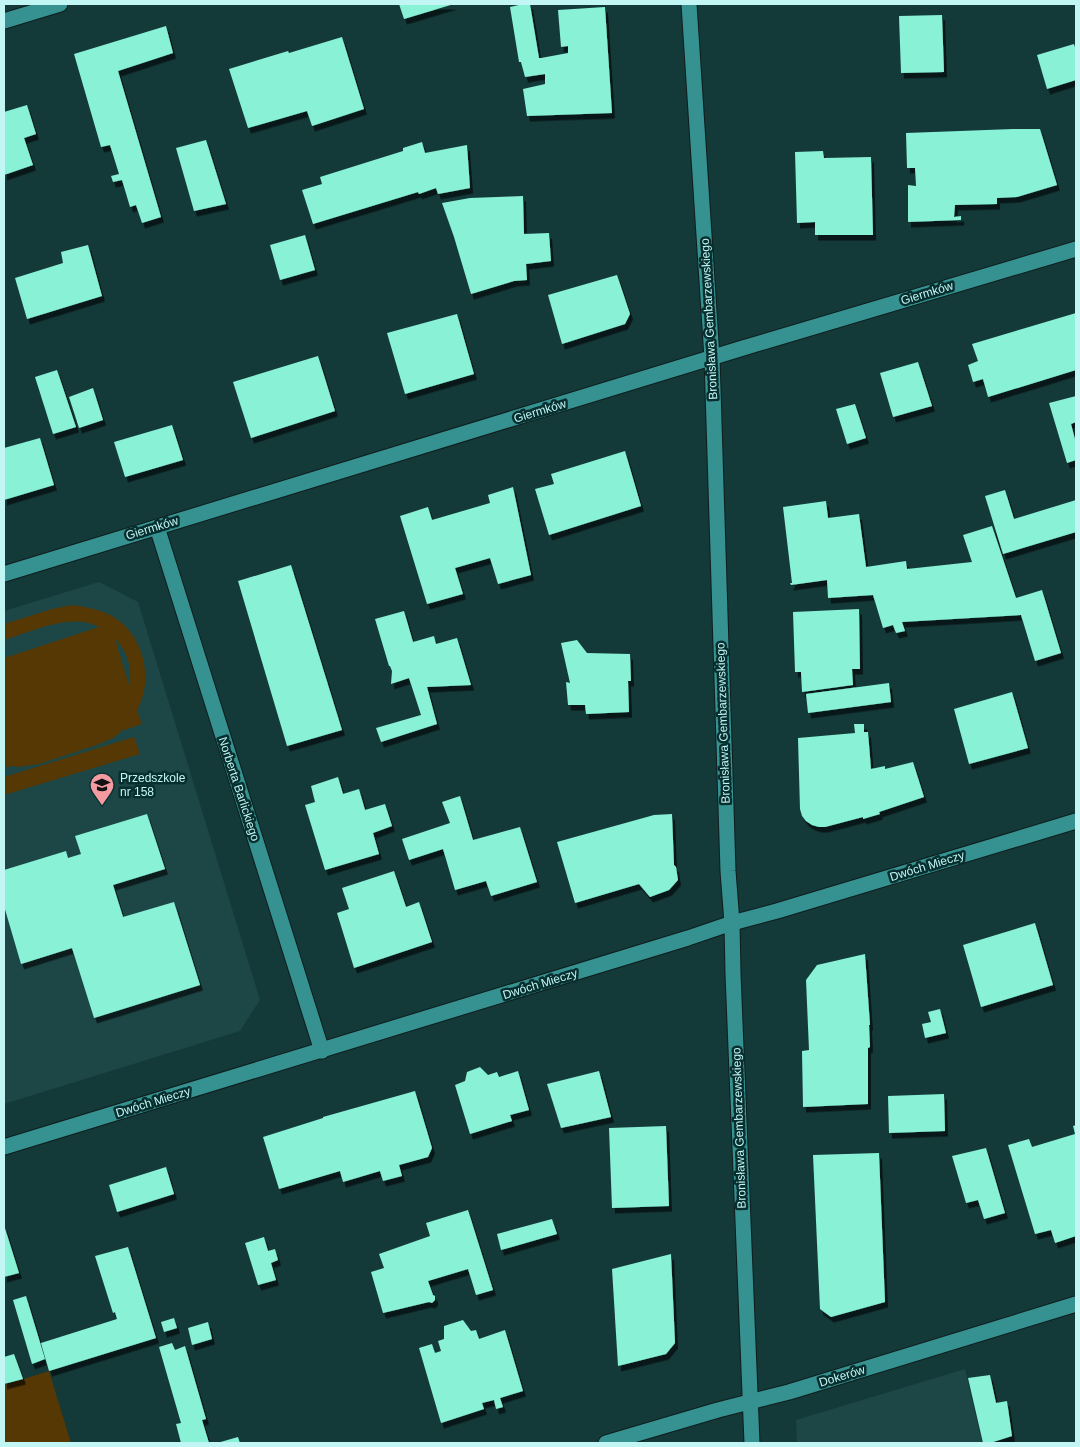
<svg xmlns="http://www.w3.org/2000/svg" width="1080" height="1447" font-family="Arial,sans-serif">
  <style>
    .built { fill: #1d4747 }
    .green { fill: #553803; fill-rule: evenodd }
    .building { fill: #88f1d6; filter: url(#shadow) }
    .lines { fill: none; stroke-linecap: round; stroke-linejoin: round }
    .minor-casing { stroke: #0e1e1d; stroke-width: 17 }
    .minor { stroke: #369191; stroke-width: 15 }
    .labels { text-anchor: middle; stroke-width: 5; stroke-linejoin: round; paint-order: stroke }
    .street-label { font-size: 12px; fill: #c2f6f5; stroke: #072f2f }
    .poi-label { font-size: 12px; fill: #c2f6f5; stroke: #072f2f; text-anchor: start }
  </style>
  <defs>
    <filter id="shadow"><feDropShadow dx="3" dy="5.5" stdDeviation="0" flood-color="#0009"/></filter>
  </defs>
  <rect width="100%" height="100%" fill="#143939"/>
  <g class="built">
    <polygon points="99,582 138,602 260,1000 240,1031 4,1104 4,611"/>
    <polygon points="965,1369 982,1443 797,1443 796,1420"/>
  </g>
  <g class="green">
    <path d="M72,605C86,607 98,609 110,615C143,632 155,678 137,710L142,724L121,731L115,737L97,745L39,764L19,767L11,766L4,768V658L99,627C72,612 31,632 4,640V624L52,609ZM115,639C127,650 133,669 129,685Z"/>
    <polygon points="134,737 140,754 4,795 4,777"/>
    <polygon points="49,1371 71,1443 4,1443 4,1385"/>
  </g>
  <g class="building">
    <polygon points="399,4 454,4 404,19"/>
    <polygon points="523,4 530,4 539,58 541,58 568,53 568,46 561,47 558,10 605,7 612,113 527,116 523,89 545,84 545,74 525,77 521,62 519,62 510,7"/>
    <polygon points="942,15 944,72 901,73 899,16"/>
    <polygon points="166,26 173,53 118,71 161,217 142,223 136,205 130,207 122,180 113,182 111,176 119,174 110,145 101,147 74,54"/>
    <polygon points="342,37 364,109 312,126 307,111 248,128 229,69 288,51 289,53"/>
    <polygon points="1074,44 1076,51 1076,80 1047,89 1037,55"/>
    <polygon points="27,105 36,134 24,138 33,165 4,175 4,112"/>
    <polygon points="1013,129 1040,129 1057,185 1017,197 997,198 997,204 955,205 954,217 961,216 961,220 908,222 908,185 916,186 915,168 907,168 906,133"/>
    <polygon points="206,140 226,204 194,211 176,148"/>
    <polygon points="422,142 425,153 467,145 470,188 438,194 436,188 419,194 418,192 313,224 302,190 322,184 320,177 403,151 403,148"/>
    <polygon points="823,151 824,158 871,157 873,235 815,235 815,222 797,223 795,152"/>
    <polygon points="523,196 524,234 549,233 551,261 526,264 527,280 514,281 471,294 454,237 442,203 470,198"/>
    <polygon points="305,235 315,270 280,280 270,245"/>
    <polygon points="88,245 102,296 27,319 15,278 63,263 61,252"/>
    <polygon points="617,275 630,314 625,324 562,344 548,295"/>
    <polygon points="1076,313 1076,370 988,397 983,379 973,382 968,365 978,361 972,344"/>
    <polygon points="457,314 474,374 405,394 387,333"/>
    <polygon points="318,356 335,411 251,438 233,382"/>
    <polygon points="918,362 932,406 893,417 880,373"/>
    <polygon points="57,370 76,427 53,434 35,377"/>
    <polygon points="93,388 103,420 79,428 69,397"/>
    <polygon points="1076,396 1076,422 1071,424 1076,443 1076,460 1067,463 1049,403"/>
    <polygon points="855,404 866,438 847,444 836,409"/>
    <polygon points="172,425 183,460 125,477 114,442"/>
    <polygon points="40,438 54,485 4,500 4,448"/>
    <polygon points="625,451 641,506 549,535 535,489 554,484 551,474"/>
    <polygon points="513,487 531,575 498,584 490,558 455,568 463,594 427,604 400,516 428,507 432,520 490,503 488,495"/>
    <polygon points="1005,490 1014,519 1076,500 1076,532 1003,554 985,496"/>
    <polygon points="826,501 828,518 859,514 866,567 906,561 907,569 972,562 963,535 992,526 1016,598 1042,590 1061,653 1035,661 1021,615 902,622 905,631 896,633 893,625 883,628 873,595 828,598 827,580 791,585 790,583 792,583 783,507"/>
    <polygon points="291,565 342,730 287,746 238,581"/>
    <polygon points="859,609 860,669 852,669 853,685 802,692 801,672 795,672 793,612"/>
    <polygon points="404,611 413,642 434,636 436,644 457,638 471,685 427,687 437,724 381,742 376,728 421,715 409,678 391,684 392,671 390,666 389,666 375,619"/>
    <polygon points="577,640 587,653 630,654 631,681 628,681 629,712 586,714 585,705 568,705 566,682 570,683 561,643"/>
    <polygon points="889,683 891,702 808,713 806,694"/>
    <polygon points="1012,692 1028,748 969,764 954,709"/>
    <polygon points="854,724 864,724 864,732 868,732 871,769 885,766 885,769 913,762 924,797 879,812 880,814 863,819 863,817 825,827 819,827 812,825 806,821 802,816 800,809 798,738 855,733"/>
    <polygon points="338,777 343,794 359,789 365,810 385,804 392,826 373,833 379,854 325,870 305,805 315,802 311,786"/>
    <polygon points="460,796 473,840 520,827 537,882 491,896 486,881 455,890 443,849 409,860 402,839 450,823 442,802"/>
    <polygon points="147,814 165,869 113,885 123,917 174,902 200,985 94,1018 72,948 21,964 4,906 4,870 66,851 68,858 81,854 75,836"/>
    <polygon points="672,814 674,865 676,867 678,880 669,890 650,897 639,884 575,903 557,842 654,815"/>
    <polygon points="394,871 406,907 419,902 432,942 354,968 337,913 349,909 342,888"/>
    <polygon points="1035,923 1053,985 981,1007 963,945"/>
    <polygon points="865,954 870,1025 869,1025 870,1047 868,1048 868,1104 803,1107 802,1051 809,1050 806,980 817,965"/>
    <polygon points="940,1009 946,1033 925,1038 922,1024 931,1022 928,1012"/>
    <polygon points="480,1067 488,1075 497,1072 499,1077 518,1071 529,1110 510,1115 512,1121 470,1134 455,1085 465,1081 467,1072"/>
    <polygon points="599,1071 611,1117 561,1128 547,1084"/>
    <polygon points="415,1091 432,1148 428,1157 399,1165 402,1176 383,1181 380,1171 343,1182 340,1171 279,1189 263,1137 323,1118 323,1117"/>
    <polygon points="944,1094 945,1131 889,1133 888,1096"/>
    <polygon points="1076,1125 1076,1236 1055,1243 1051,1230 1035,1234 1008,1145 1029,1139 1032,1147 1075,1134 1073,1126"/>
    <polygon points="666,1126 669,1206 612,1208 609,1128"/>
    <polygon points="986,1148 1005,1213 984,1219 978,1200 966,1203 952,1156"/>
    <polygon points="879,1153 885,1302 831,1317 820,1309 813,1155"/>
    <polygon points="166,1167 174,1194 117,1212 109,1185"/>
    <polygon points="468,1210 493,1290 476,1295 468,1269 428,1281 433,1295 435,1296 435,1300 432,1303 429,1302 383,1313 371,1272 384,1268 379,1254 430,1236 426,1223"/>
    <polygon points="552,1219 557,1234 501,1250 497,1234"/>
    <polygon points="4,1225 19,1273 4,1277"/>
    <polygon points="264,1237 268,1251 275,1249 278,1260 271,1263 276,1280 258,1285 245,1243"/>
    <polygon points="128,1247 156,1338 49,1371 41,1343 117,1319 115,1312 113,1313 95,1256"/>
    <polygon points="671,1254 675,1343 666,1354 618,1366 612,1269"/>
    <polygon points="26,1296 45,1359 32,1364 13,1300"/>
    <polygon points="174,1318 177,1328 164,1332 161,1322"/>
    <polygon points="463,1320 471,1331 476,1330 479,1339 505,1330 523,1391 500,1398 503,1407 496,1409 494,1400 482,1403 484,1409 441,1423 419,1348 432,1344 435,1353 441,1351 438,1341 444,1339 444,1326"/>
    <polygon points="208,1322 212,1339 192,1345 188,1328"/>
    <polygon points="172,1343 175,1350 185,1346 206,1419 202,1420 209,1443 181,1443 176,1424 181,1423 159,1347"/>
    <polygon points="14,1354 23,1379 4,1384 4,1357"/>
    <polygon points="990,1375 996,1403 1007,1401 1012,1436 990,1443 983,1443 968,1378"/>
    <polygon points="238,1437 240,1443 217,1443"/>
  </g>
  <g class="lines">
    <defs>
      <g id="minor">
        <polyline points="689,4 712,358 728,871 732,923 733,974 752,1443"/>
        <polyline points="4,21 60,4"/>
        <polyline points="157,527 322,1051"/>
        <polyline points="4,574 743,348 1076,249"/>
        <polyline points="4,1147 688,938 732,923 777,911 1076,821"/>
        <polyline points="606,1443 718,1410 789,1392 1076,1304"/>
      </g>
    </defs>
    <use href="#minor" class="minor-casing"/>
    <use href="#minor" class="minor"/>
  </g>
  <defs>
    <symbol id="school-pin" viewBox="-11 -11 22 30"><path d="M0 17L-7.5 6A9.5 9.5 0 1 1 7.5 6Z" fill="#f49aa1" stroke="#072f2f"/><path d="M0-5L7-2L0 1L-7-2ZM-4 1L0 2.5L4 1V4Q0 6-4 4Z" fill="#111"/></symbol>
  </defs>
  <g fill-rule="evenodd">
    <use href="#school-pin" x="88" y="771" width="28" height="38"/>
  </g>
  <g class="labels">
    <g class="street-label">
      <text transform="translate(927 293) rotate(-17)" y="4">Giermków</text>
      <text transform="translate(709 319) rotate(-93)" y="4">Bronisława Gembarzewskiego</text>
      <text transform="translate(540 411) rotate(-17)" y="4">Giermków</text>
      <text transform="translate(152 528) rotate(-17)" y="4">Giermków</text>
      <text transform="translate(723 723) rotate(-92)" y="4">Bronisława Gembarzewskiego</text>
      <text transform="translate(239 789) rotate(72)" y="4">Norberta Barlickiego</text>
      <text transform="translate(927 866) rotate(-17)" y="4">Dwóch Mieczy</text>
      <text transform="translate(540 984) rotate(-17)" y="4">Dwóch Mieczy</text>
      <text transform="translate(153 1102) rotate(-17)" y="4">Dwóch Mieczy</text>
      <text transform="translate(739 1128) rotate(-92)" y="4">Bronisława Gembarzewskiego</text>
      <text transform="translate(842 1376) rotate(-17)" y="4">Dokerów</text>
    </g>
    <g class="poi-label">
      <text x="120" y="782">Przedszkole<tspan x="120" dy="14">nr 158</tspan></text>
    </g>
  </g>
  <rect width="1080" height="1447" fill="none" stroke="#c2f6f5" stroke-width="10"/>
</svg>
